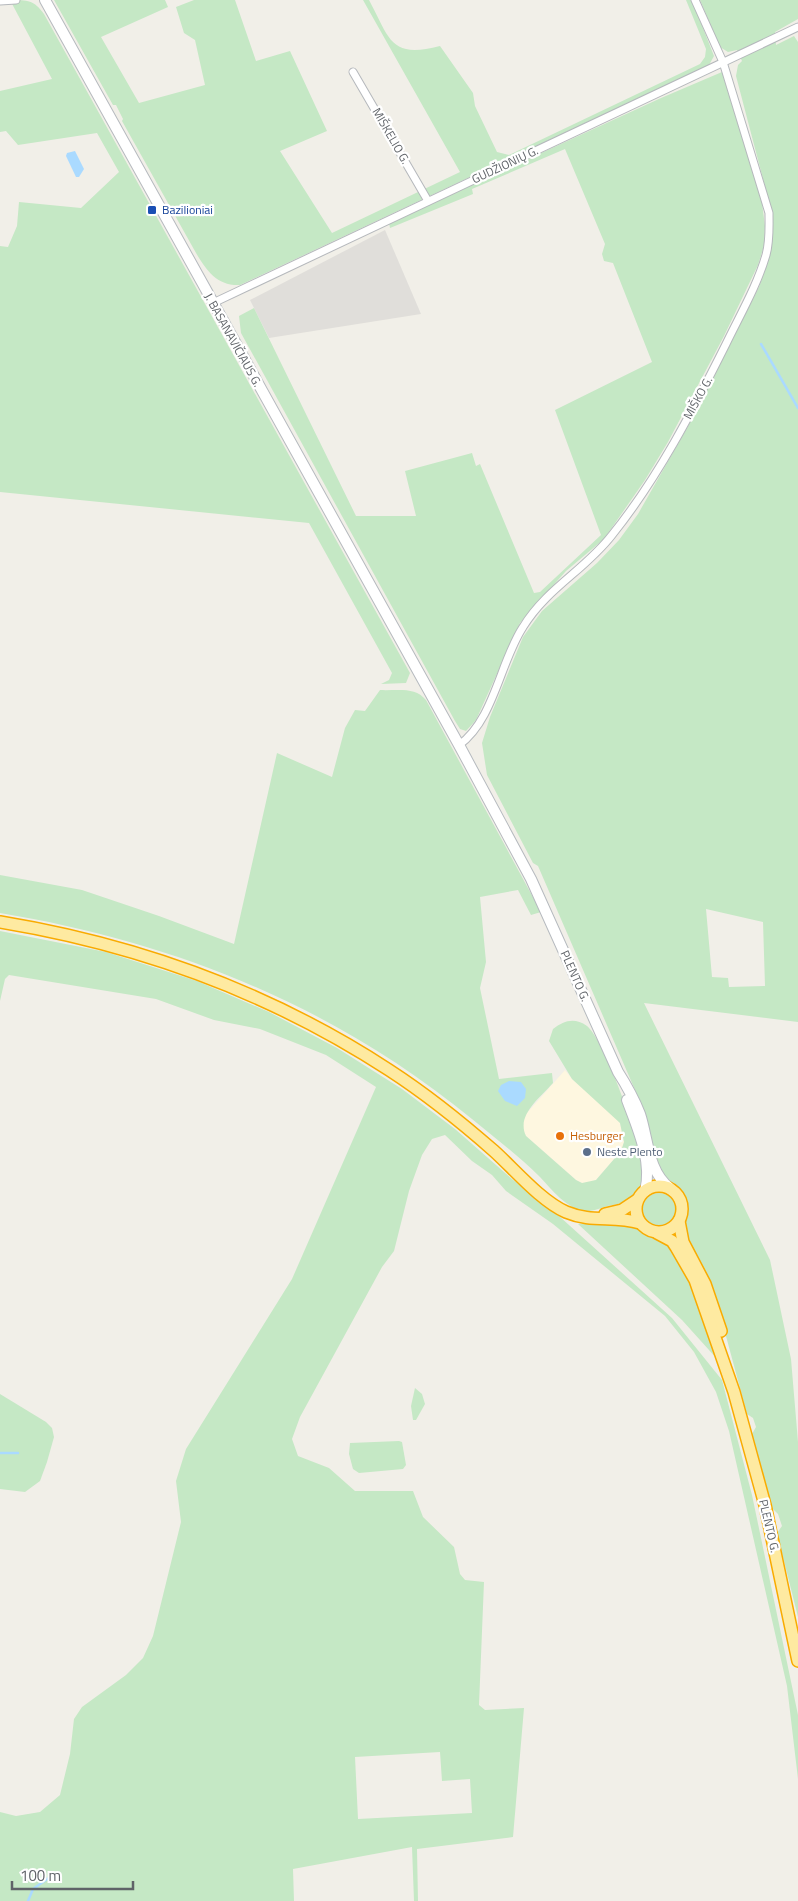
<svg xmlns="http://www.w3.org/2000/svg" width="798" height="1901" font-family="'Titillium Web',sans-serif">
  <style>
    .commercial { fill: #fef7e0 }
    .industrial { fill: #e0deda }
    .green { fill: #c5e8c5; fill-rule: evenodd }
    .water { fill: #aadaff }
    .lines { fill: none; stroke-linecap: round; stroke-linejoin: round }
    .stream { stroke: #aadaff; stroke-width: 2.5 }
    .minor-casing { stroke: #b5b8bc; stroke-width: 9 }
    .secondary-casing { stroke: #b6babf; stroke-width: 12 }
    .trunk-casing { stroke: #f9ab00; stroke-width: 14 }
    .minor { stroke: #fff; stroke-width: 7 }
    .secondary { stroke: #fff; stroke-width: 10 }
    .trunk { stroke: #feeaa1; stroke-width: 11 }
    .transit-dot { fill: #1a4fb4; stroke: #fff; stroke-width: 2 }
    .food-dot { fill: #e8710a; stroke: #fff; stroke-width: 2 }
    .service-dot { fill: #5c6f8a; stroke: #fff; stroke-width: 2 }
    .labels { text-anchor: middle; stroke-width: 4.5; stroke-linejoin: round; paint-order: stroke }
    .street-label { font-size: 12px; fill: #5f6368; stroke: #fff }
    .transit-label { font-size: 12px; fill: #164399; stroke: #fff; text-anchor: start }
    .food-label { font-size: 12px; fill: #c56008; stroke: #fff; text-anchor: start }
    .service-label { font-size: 12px; fill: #4e5e75; stroke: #fff; text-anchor: start }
  </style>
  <rect width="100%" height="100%" fill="#f1efe8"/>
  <polygon class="commercial" points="565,1070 572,1079 615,1116 620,1123 624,1142 621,1151 596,1180 589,1183 582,1183 576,1180 526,1136 523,1130 523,1121 526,1114"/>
  <polygon class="industrial" points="385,230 421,314 269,338 250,300"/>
  <g class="green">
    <path d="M10,0C28,0 34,0 44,14L410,673L406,683L381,684L389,680L392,673L309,523L0,492V246L8,247L17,226L19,202L81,208L119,172L97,133L18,145L6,131L0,132V91L52,79Z"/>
    <path d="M54,0H165L168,7L101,37L139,103L205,85L195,40L184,33L176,7L194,0H235L256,61L290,51L327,131L280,151L332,233L460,172L363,0H369C390,39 390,59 440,46L473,93L475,106L497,152L509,155L700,64L705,57L706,49L686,0H692L714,56L709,65L240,285C217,286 207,271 196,253L122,121L123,119L116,105H113Z"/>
    <path d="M700,0H798V19L775,32L776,45L794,36L798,42V1022L644,1003L770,1260L791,1359L798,1442V1617L777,1533L782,1526L778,1514L772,1508L752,1434L756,1427L753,1418L747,1414L723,1325L685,1235L683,1229L688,1206L685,1196L679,1189L666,1181L658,1168L645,1113L538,866L533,863L487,775L482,743L490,717L523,637L542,611L597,563L619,540L638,514L687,428L759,287C768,263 773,243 773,217L736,76L738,65L742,61L737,50L728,52L720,47ZM706,909L763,922L765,986L729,987L728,978L712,977Z"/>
    <polygon points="722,72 762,203 765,226 764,246 758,265 724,336 668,442 645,480 604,539 566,571 520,623 476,720 466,731 460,729 455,721 241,333 239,316 254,308 356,516 416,516 405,471 472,453 476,466 480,464 534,593 540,592 601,535 555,410 652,362 613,263 604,261 602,254 605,244 565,149 472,189 473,194 390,228 389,223 661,98"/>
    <path d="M380,690C397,691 415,686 426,700L541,912L531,915L518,890L480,897L486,962L480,988L499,1079L552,1073L553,1083C540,1098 516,1115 526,1136L576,1180L582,1183L596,1180L621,1151L624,1142L620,1123L572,1079L549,1041L553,1029C564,1021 574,1017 587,1026C605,1040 650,1162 641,1184C636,1199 622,1204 608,1206C600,1208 592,1212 585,1211C567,1209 552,1190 540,1177C519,1156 495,1138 472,1119C334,1006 175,942 0,913V875L82,890L159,916L234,944L277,753L332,777L345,728L355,710L365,711Z"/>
    <path d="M0,931L106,952L197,981L269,1012L337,1048L402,1089L455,1129L512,1179L559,1216L672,1318L722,1380L752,1495L798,1715V1779L787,1686L729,1431L716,1392L694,1352L665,1316L553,1224L506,1191L492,1175L472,1161L445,1135L432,1139L422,1155L409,1191L394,1251L382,1267L300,1417L292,1439L298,1456L329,1468L355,1491H413L423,1517L454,1547L460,1574L465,1580L484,1582L479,1705L485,1710L524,1708L513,1837L417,1849L418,1901H414L412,1847L293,1869L294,1901H0V1812L16,1816L40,1812L60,1795L70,1754L74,1719L82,1707L126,1675L143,1658L153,1636L181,1522L176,1481L186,1449L292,1279L376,1087L326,1055L260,1029L214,1020L156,999L9,975L5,979L0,1001ZM440,1752L442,1781L470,1779L472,1813L358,1819L355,1757Z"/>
    <circle cx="659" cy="1210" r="17"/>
    <path d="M599,1223L634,1226C645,1238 664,1235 673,1249C695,1280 706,1324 718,1360L682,1320L578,1224Z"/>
    <polygon points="415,1388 422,1394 425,1404 416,1420 413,1420 411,1406"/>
    <polygon points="0,1394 46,1422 52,1428 54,1437 47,1462 40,1481 25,1492 0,1489"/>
    <polygon points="399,1441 402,1442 406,1465 403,1469 359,1473 353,1469 349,1454 350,1443"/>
  </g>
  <g class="water">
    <polygon points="75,151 84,169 79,177 76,177 66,156 67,153"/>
    <polygon points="509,1081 521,1082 526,1089 525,1098 517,1106 505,1101 498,1091 501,1085"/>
  </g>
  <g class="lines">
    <g class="stream">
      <polyline points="761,344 798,408"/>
      <polyline points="0,1453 18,1453"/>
      <polyline points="28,1901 33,1889 50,1877"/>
    </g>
    <defs>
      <g id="minor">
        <polyline points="0,1 16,0"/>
        <polyline points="353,72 428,201"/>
        <polyline points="213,303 798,27"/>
        <path d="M459,745C494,720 500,662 523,627C547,588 585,570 612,535C658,478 693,410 726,344C740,315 757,286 766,255C770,241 769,227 769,213L723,62L695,0"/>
      </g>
      <g id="secondary">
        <path d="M45,0L459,745L531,879L618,1072C627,1086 634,1099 640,1114C648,1138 648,1172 670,1188"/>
        <path d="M627,1100C637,1127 653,1162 645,1191"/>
      </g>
      <g id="trunk">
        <path d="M0,922C139,945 271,993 389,1070C426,1094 461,1122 494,1151C514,1169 541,1201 566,1212C592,1223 613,1215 640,1223"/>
        <circle cx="659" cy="1209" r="23"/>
        <polyline points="605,1214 622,1210 637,1200"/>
        <polyline points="679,1221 683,1242 705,1284 721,1331"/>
        <polyline points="657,1233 672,1241 676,1247 695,1280 734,1392 765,1505 798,1661"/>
      </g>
    </defs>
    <use href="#minor" class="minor-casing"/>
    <use href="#secondary" class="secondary-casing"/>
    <use href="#trunk" class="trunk-casing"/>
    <use href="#minor" class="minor"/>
    <use href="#secondary" class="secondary"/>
    <use href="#trunk" class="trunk"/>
  </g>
  <rect class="transit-dot" x="147" y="205" width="10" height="10" rx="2.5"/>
  <circle class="food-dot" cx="560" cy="1136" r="5"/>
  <circle class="service-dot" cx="587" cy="1152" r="5"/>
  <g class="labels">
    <g class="street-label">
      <text transform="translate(391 136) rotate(60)" y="4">MIŠKELIO G.</text>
      <text transform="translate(505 165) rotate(-25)" y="4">GUDŽIONIŲ G.</text>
      <text transform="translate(233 340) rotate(61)" y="4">J. BASANAVIČIAUS G.</text>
      <text transform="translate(698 398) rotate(-61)" y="4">MIŠKO G.</text>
      <text transform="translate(575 976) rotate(66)" y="4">PLENTO G.</text>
      <text transform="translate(769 1526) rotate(77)" y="4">PLENTO G.</text>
    </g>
    <g class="transit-label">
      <text x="162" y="214">Bazilioniai</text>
    </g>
    <g class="food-label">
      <text x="570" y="1140">Hesburger</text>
    </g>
    <g class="service-label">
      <text x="597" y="1156">Neste Plento</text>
    </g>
  </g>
  <path d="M12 1881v8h121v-8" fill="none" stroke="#5f6368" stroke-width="2.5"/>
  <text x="20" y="1881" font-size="15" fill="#5f6368" stroke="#ffffff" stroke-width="4" paint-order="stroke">100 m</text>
</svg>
